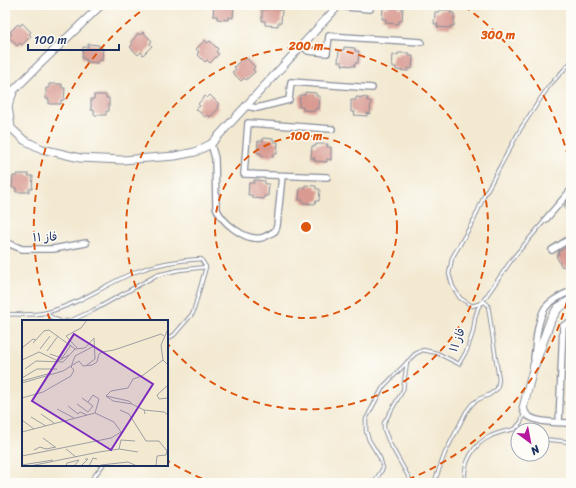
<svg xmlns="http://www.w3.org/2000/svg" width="576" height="488" font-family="Sriracha,'Playpen Sans Arabic',sans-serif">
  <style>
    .building { fill: #d89a91 }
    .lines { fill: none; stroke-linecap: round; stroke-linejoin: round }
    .service-casing { stroke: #878c98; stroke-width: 4.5 }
    .minor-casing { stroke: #878c98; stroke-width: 8 }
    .tertiary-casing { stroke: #878c98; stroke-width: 9 }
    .secondary-casing { stroke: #878c98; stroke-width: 10 }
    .service { stroke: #fff; stroke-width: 2.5 }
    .minor { stroke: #fff; stroke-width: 5.5 }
    .tertiary { stroke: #fff; stroke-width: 7 }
    .secondary { stroke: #fff; stroke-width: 8 }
    .ring { fill: none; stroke: #de5710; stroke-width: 2; stroke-dasharray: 7 5 }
    .labels { text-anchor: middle; stroke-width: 3; stroke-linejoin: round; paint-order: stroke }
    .street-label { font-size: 12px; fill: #1b2f5e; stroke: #fdfcf7 }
    .inset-road { fill: none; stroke: #9d9fa3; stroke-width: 1 }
    .view { fill: #7b2cbf; fill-opacity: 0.15; stroke: #7b2cbf; stroke-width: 2 }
    .inset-edge { fill: none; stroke: #1b2f5e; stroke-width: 2 }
    .centre { fill: #de5710; stroke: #fdfcf7; stroke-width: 2 }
    .ring-label { font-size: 12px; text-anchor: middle; font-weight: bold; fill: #de5710; stroke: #fdfcf7; stroke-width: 3; stroke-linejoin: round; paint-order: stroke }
  </style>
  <rect width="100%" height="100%" fill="#fdfcf7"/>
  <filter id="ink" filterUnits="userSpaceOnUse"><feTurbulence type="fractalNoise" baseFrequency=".025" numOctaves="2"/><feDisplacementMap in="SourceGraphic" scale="8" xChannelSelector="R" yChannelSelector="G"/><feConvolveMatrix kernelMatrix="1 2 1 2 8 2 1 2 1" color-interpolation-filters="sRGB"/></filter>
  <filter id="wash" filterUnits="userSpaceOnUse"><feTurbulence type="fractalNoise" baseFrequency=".012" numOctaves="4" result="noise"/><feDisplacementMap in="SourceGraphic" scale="16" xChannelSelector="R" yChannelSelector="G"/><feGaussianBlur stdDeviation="0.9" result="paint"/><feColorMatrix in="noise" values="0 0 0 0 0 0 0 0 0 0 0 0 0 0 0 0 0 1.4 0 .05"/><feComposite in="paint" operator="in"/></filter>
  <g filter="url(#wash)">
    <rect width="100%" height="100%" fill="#f3e9d1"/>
    <g id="blocks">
      <g class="building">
        <polygon points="214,5 234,5 233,18 229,17 229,20 217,19 217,16 213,16"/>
        <polygon points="388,5 399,5 399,8 403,8 402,21 399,21 398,24 386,23 386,19 382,19 383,7 388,8"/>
        <polygon points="267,7 278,7 278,10 282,10 281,23 278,23 278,26 265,25 265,21 262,21 262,9 267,10"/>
        <polygon points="439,10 451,10 450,13 454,13 454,26 450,26 450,28 437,27 438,24 434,24 435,12 439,12"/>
        <polygon points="22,23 31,32 29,34 31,36 22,45 20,43 17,46 9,37 12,34 10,32 18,24 20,26"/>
        <polygon points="143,32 152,41 150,44 152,46 143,55 141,52 138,55 130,47 133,44 131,42 136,36 138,33 140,35"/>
        <polygon points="205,40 207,43 210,41 218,49 216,52 219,54 210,63 207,60 205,62 197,54 199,52 196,49"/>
        <polygon points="88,44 99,45 99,48 103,48 102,61 99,60 98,63 86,62 86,59 82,59 83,47 88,47"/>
        <polygon points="344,47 355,48 355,51 359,51 358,63 355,63 355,66 342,65 342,62 338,62 339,50 344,50"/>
        <polygon points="398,53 409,53 409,56 413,56 412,69 408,68 408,71 396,70 396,67 392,67 393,55 398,55"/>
        <polygon points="246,58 255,67 253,69 255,72 246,80 244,78 241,81 232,72 236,69 234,67 242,59 244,61"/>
        <polygon points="49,84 62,84 62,88 65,88 64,100 61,100 61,104 49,104 49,99 46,99 46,88 49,88"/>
        <polygon points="305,92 316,93 316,96 320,96 319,109 316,108 315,111 303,110 303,107 299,107 300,95 305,95"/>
        <polygon points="94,95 106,95 106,98 109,98 109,111 106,111 106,115 94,115 94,110 91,110 91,99 94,99"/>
        <polygon points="210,95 219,104 217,106 219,108 210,117 208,115 205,117 196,109 200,106 198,104 205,96 207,98"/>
        <polygon points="356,97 368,98 367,101 371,101 370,114 367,113 367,116 354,115 355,112 351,112 351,100 356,100"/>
        <polygon points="263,138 274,139 274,142 278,142 277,154 273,154 273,157 261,156 261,153 257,153 258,141 263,141"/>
        <polygon points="316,144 328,144 327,147 331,147 331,160 327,159 327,162 314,161 315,158 311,158 312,146 316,146"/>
        <polygon points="17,174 29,174 28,176 33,176 32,189 29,189 29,192 16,192 16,188 12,188 13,176 17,176"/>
        <polygon points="254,180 265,181 265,184 269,184 268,196 264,196 264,199 252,198 252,195 248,195 249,183 254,183"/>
        <polygon points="305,185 316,186 316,189 320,189 319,201 316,201 315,204 303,203 303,200 299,200 300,188 305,188"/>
        <polygon points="570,246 571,248 571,265 566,268 564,266 562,267 556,256 559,254 558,252"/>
      </g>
    </g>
  </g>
  <g filter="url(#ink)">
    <use href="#blocks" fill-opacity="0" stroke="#878c98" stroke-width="1"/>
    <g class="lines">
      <defs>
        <g id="service">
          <polyline points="46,313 54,319 60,321"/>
          <path d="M5,314C18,314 36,316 48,312C79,304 106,284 135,272C156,264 178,260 201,259L206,267L193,313L174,335L167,339"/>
          <polyline points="66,321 70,321 94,310 157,275 179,270 206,267"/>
          <polyline points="407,362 403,390 384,423 384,429 389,442 412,483"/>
          <polyline points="519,427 522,430"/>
          <polyline points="542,439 571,442"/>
          <polyline points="89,483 103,465"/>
          <polyline points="374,483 383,468 380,458 369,440 366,431 366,419 383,387 415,354 423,350 437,353 459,364 467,350 473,332 475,318 478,308 513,258 546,219"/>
          <polyline points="434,483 445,453 466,412 472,404 479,399 489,395 497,389 499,380 488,305 485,302 472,306 460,298 453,287 449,274 452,258 474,220 484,196 521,128 549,86 571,62"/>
          <path d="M466,483C461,465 474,443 491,436C499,432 507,431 515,429L521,422L524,414"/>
        </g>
        <g id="minor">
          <polyline points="344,5 346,7 370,9 370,5"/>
          <polyline points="302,45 308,51 327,53 329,36 421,42"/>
          <polyline points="246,106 257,108 289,100 291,82 372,88"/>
          <path d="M211,144L215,158L216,207C221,222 245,241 261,238C266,237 270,234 275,231L277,226L282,176"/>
          <polyline points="327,177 244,174 248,123 332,129"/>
          <polyline points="568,207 571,203"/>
          <polyline points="546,219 571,190"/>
          <polyline points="5,242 22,249 53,249 86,243"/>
          <polyline points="552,250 571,238"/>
          <path d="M534,358C536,343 537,321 545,308C551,300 562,295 571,291"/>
          <path d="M525,413C535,424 557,422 571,423"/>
          <polyline points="559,422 563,326 571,322"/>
        </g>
        <g id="tertiary">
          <polyline points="101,5 39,65 14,90 8,106 11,128 24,140 42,149 80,158 122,160 175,156 195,152 211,144 339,5"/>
          <polyline points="525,413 523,408 534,366"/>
        </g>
        <polyline id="secondary" points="534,366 551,319 558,308 571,300"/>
      </defs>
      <use href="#service" class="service-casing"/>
      <use href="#minor" class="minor-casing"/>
      <use href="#tertiary" class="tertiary-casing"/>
      <use href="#secondary" class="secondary-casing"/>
      <use href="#service" class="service"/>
      <use href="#minor" class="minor"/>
      <use href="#tertiary" class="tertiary"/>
      <use href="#secondary" class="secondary"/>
    </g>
  </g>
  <g class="ring">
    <circle cx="306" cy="227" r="91"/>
    <path d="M151 320A181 181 0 1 1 167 343"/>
    <path d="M570 290A272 272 0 0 1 399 483M213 483A272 272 0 0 1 168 461M50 320A272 272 0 0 1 148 6M464 6A272 272 0 0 1 570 164"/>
  </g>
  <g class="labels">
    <g class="street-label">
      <text transform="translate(45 237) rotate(-2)" y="4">فاز ۱۱</text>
      <text transform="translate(457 340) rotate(-69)" y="4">فاز ۱۱</text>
    </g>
  </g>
  <g transform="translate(22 320)">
    <rect width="146" height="146" fill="#f3e9d1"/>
    <path class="inset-road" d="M146,9L139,25L141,40L146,45M11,23L22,11L27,10L53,29M0,28L11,19L14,20M55,28L44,16L59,8L65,0M18,29L28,16M53,29L63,28L72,18L73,39L65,45M25,31L36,16M28,34L40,38L49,25M0,40L17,32L36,41L47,35M3,49L14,41L41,42L53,29M0,58L15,49H35M0,61L29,53M0,63L41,51L57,41L61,46L70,45L75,42L77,34L80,32L92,30L139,14L142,16M146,65L135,75L137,79L146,78M84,76L107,81L110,84M0,78L21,72L49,56L52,50L49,47L53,36L72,26M66,82L71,75L77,79L73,93M55,84L66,92L71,86L60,78M46,86L56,94L58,92L65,95M35,89L52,98M98,90L107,94L124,121H137L145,131L144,135L135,136L134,146M122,90L142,92L146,95M28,92L43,101M19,94L32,103M123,94L122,90L110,84L91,81L84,76L89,71L106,68L111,59L120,56L141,40M9,97L24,106M0,100L12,109M0,112L73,93L92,102L99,112L89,118L0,136M21,118L33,127M44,129L54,137M97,129L99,120L113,121M12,130L18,127L24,129L34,127M77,132L97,129L116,132M0,145L31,140M79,145L106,142L115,146M8,146L77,132M44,146L45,143L57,140L52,146M59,146L66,139H63M67,146L71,138L75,139"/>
    <path class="view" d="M52,14L131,64L89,130L10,81Z"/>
    <rect width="146" height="146" class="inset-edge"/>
  </g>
  <circle cx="306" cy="227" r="6" class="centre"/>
  <g class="ring-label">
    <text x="498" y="39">300 m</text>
    <text x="306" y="50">200 m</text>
    <text x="306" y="140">100 m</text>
  </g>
  <rect width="576" height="488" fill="none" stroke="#fdfcf7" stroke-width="20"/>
  <g transform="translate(530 442) rotate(148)"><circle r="19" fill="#fdfcf7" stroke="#a3aaba"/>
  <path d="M0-3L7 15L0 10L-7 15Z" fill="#b5179e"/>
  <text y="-6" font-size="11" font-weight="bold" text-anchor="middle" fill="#1b2f5e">N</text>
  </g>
  <path d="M28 44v6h91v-6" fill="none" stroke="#1b2f5e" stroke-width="2"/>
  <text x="34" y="44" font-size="12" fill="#1b2f5e" stroke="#fdfcf7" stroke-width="3" paint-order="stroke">100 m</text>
</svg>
